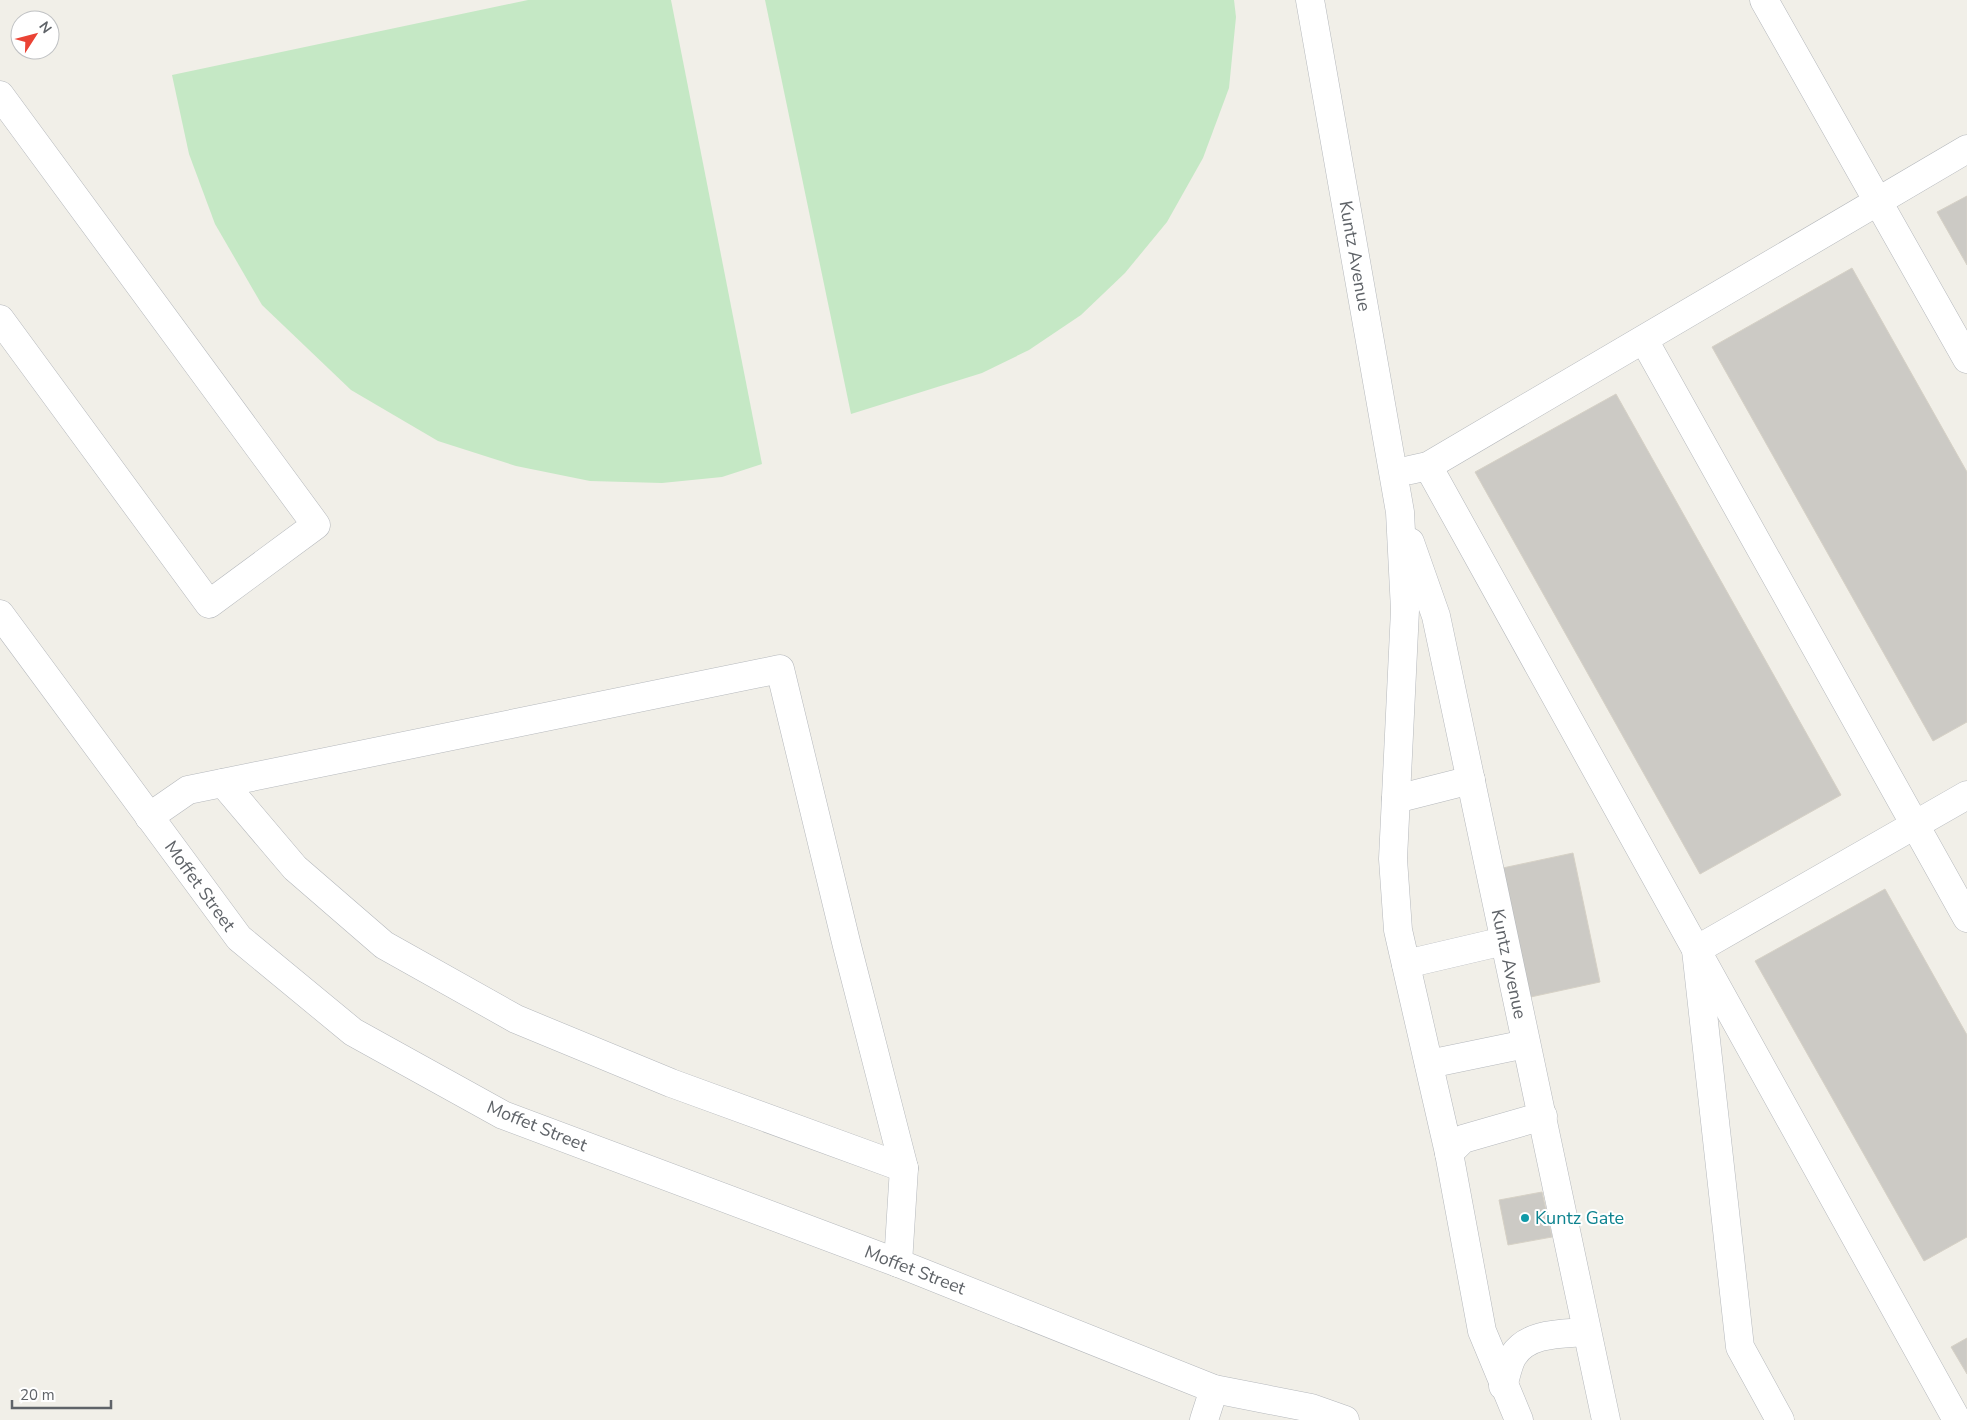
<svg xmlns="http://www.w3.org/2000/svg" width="1967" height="1420" font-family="'Nunito Sans',sans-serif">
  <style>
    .green { fill: #c5e8c5 }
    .building { fill: #cccac5; stroke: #d6d1c6 }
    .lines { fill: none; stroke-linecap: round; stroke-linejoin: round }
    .minor-casing { stroke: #b5b8bc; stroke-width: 29 }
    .minor { stroke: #fff; stroke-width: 28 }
    .culture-dot { fill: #0f9aa8; stroke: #fff; stroke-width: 2 }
    .labels { text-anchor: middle; stroke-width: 4; stroke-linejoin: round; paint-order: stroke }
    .street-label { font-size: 18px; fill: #5f6368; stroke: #fff }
    .culture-label { font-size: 18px; fill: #0d838f; stroke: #fff; text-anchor: start }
  </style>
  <rect width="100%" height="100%" fill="#f1efe8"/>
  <g class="green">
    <polygon points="528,0 671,0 762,464 722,477 662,483 590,481 516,466 438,441 351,390 262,305 215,224 189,154 172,75"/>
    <polygon points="765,0 1234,0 1236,17 1229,88 1203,158 1167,222 1125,273 1081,315 1029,350 982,373 851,414"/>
  </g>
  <g class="building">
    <polygon points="1967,196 1967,265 1937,212"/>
    <polygon points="1852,268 1967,472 1967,722 1933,741 1712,347"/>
    <polygon points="1616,394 1841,795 1700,874 1475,472"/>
    <polygon points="1573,853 1600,982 1526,998 1498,869"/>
    <polygon points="1885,889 1967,1035 1967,1237 1924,1261 1755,961"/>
    <polygon points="1542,1192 1552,1237 1508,1245 1499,1200"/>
    <polygon points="1967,1338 1967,1374 1951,1347"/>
  </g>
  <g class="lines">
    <defs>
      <g id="minor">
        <polyline points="1310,0 1400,512 1405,610 1393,859 1398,930 1449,1153 1482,1331 1519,1420"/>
        <polyline points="1764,0 1967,359"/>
        <polyline points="0,95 316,525 209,604 0,319"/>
        <polyline points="1644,340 1967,918"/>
        <polyline points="1428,466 1957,1420"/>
        <polyline points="1410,470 1428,466 1967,149"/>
        <polyline points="1410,542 1436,616 1606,1420"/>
        <polyline points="0,614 239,938 353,1032 503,1115 898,1263 1214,1389 1311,1408 1345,1420"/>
        <polyline points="223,783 295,868 384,945 516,1019 671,1083 904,1168"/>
        <polyline points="1396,799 1471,780"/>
        <polyline points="149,817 188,790 780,669 847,946 904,1168 898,1263"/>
        <polyline points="1406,964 1504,941"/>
        <polyline points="1429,1064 1526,1044"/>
        <polyline points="1449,1153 1463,1139 1543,1116"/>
        <path d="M1503,1386C1506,1377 1508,1364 1513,1356C1528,1332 1562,1334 1586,1332"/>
        <polyline points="1204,1420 1214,1389"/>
        <polyline points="1780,1420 1740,1347 1696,950 1967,795"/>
      </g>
    </defs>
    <use href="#minor" class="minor-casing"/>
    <use href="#minor" class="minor"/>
  </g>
  <circle class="culture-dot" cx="1525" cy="1218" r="5"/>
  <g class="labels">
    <g class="street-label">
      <text transform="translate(1355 256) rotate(80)" y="6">Kuntz Avenue</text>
      <text transform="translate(200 886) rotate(54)" y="6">Moffet Street</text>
      <text transform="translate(1509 964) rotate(78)" y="6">Kuntz Avenue</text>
      <text transform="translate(537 1126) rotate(22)" y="6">Moffet Street</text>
      <text transform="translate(915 1270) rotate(21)" y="6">Moffet Street</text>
    </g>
    <g class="culture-label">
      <text x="1535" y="1224">Kuntz Gate</text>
    </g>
  </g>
  <g transform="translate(35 35) rotate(54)"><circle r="24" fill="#ffffff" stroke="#bfc1c3"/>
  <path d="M0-4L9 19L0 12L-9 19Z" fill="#ea4335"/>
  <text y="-8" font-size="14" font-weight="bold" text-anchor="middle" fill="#5f6368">N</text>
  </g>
  <path d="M12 1400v8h99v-8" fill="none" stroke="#5f6368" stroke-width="2.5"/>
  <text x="20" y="1400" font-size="15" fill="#5f6368" stroke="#ffffff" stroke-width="4" paint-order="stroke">20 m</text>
</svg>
